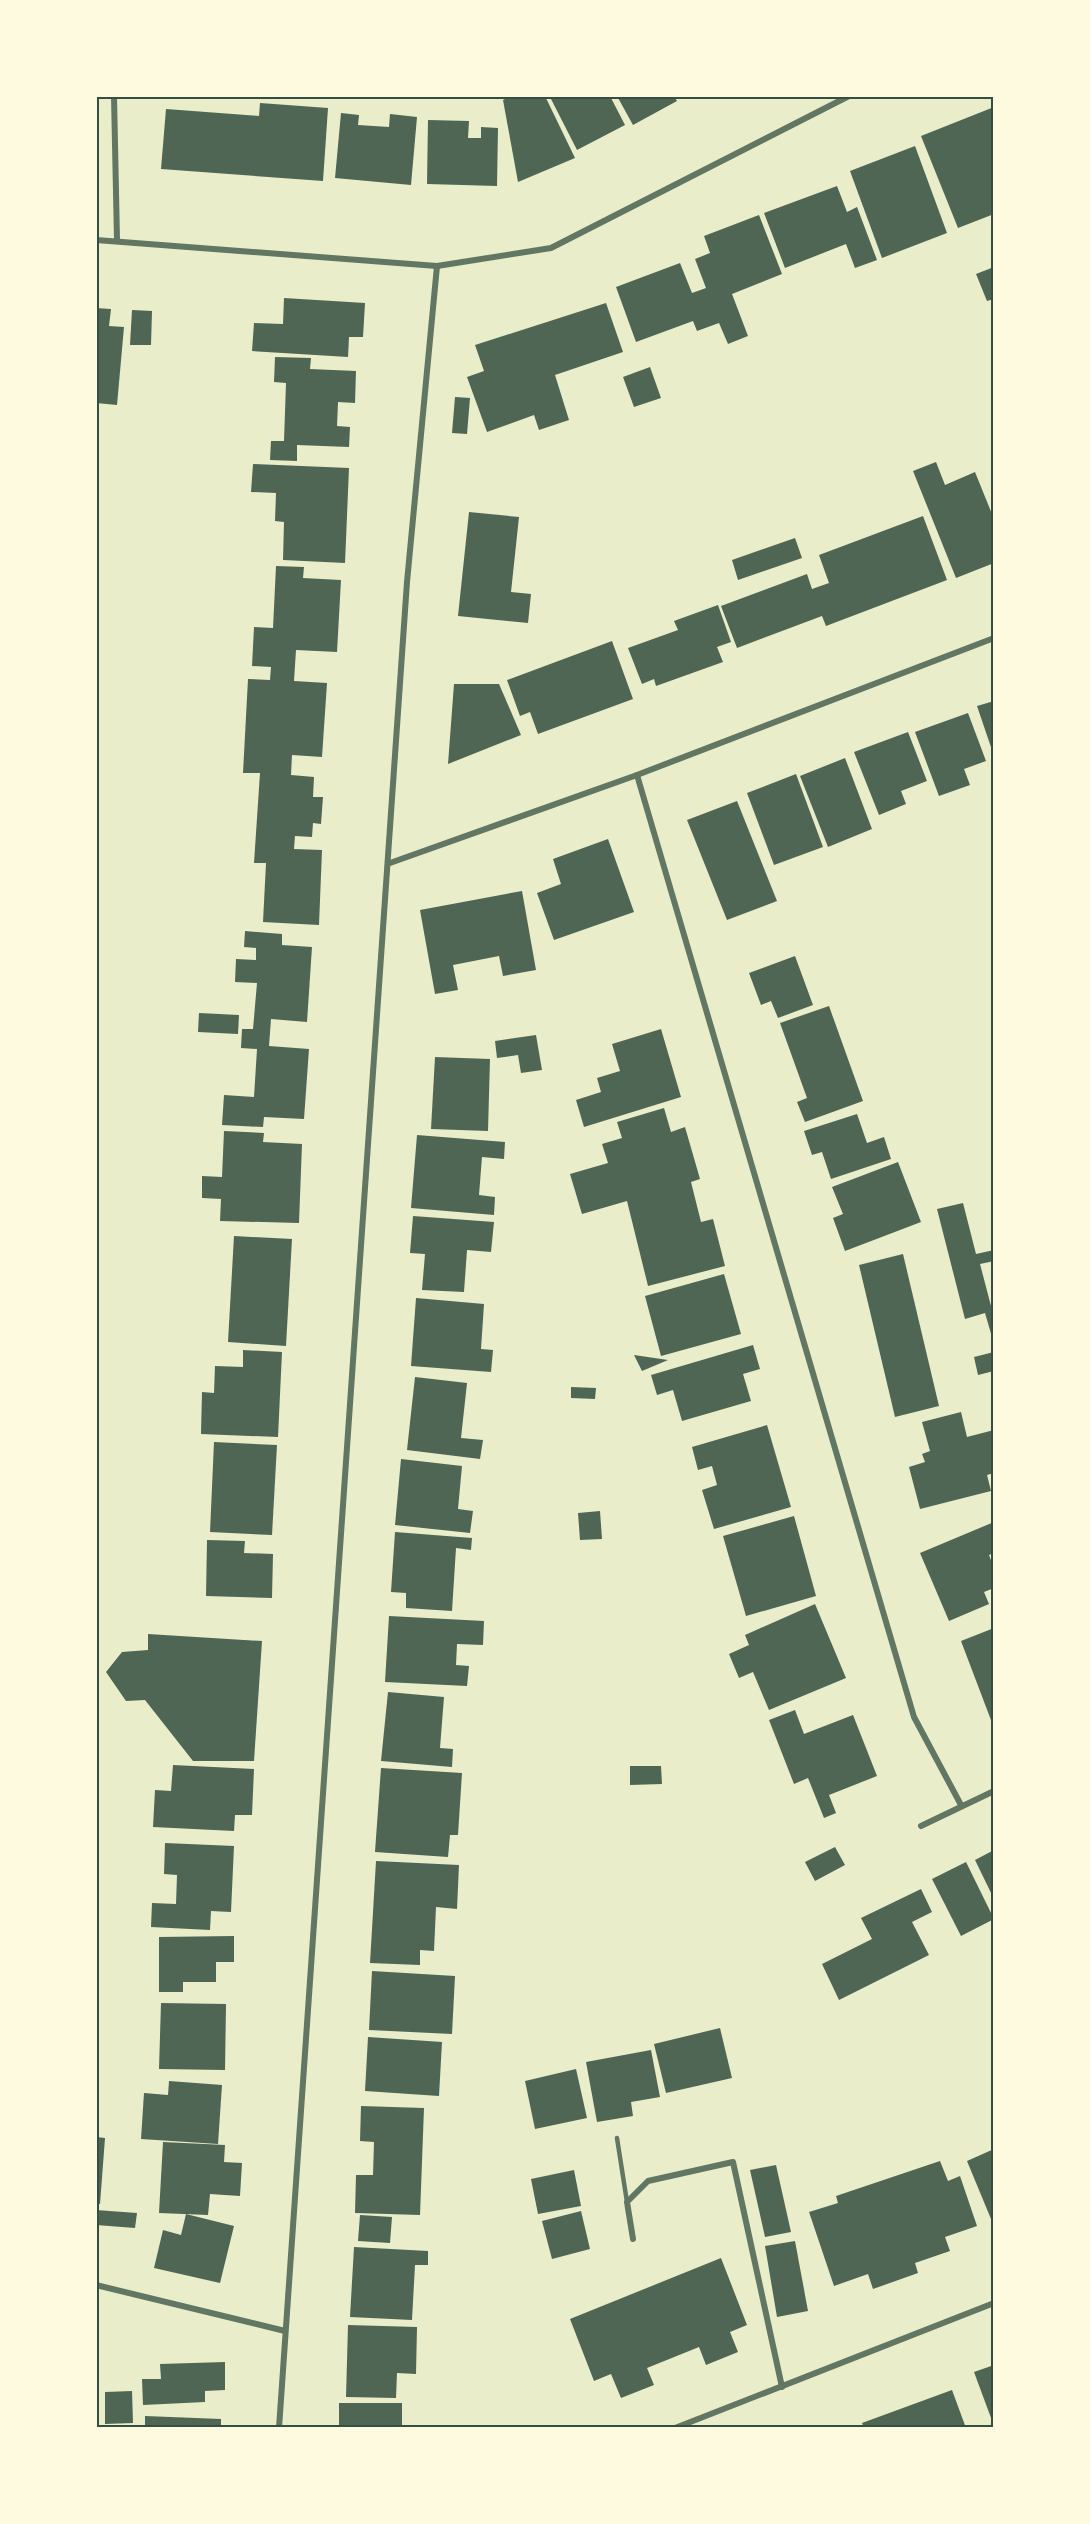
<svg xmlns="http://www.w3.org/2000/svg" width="1090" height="2524" font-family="'Space Grotesk',sans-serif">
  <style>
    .building { fill: #4f6655 }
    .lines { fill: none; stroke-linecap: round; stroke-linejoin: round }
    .service { stroke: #617663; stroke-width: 4.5 }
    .minor { stroke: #617663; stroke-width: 6 }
    .neatline { fill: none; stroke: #344e41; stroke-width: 2 }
  </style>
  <rect width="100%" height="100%" fill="#e9edc9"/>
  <g class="building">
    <polygon points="511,96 545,96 575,158 518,182 503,100"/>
    <polygon points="610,96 625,125 577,150 550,97"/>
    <polygon points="617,96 674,96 677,101 633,125"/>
    <polygon points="260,103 328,108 323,181 161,169 166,109 259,116"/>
    <polygon points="994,107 994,214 958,228 921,136"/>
    <polygon points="341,113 359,115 358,125 389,127 390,114 417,117 411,185 335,178"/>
    <polygon points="428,120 469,121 468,138 481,138 481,127 498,128 497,186 427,184"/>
    <polygon points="915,146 947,233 882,258 850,171"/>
    <polygon points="837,186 847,212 857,207 877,260 855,268 846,244 785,268 764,213"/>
    <polygon points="759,215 782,274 732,294 748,336 728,344 719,323 697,331 693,321 636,342 616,287 680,263 692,293 706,288 695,259 710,253 704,236"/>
    <polygon points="994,267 994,299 987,301 976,274"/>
    <polygon points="284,298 365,303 363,337 349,337 348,357 252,351 254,323 283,324"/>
    <polygon points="606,303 623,352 555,375 569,420 539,430 534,415 487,432 467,377 484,371 475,345"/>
    <polygon points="96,308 111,309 109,326 124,327 117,405 96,403"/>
    <polygon points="132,310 152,311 151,345 130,345"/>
    <polygon points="275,357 311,358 310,369 356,371 355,403 338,402 337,426 350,427 349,447 297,445 297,461 270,460 271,441 284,441 286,383 274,382"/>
    <polygon points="650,367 661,398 634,407 623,377"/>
    <polygon points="455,397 470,398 467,434 452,433"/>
    <polygon points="936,462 945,485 975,472 994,519 994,563 956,578 913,471"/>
    <polygon points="253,464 349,468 345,563 283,560 284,522 275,521 276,493 251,492"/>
    <polygon points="469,512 519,517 511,592 531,594 528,623 458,616"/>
    <polygon points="923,516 947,580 826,626 822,616 737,648 721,606 807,574 812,589 829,583 819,555"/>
    <polygon points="795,538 802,558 738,580 732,560"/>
    <polygon points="276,566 304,567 303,578 341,580 337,652 296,650 294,681 327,683 322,757 292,755 291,775 314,777 313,797 323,797 321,824 313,823 312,837 295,836 294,849 322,850 319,925 263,922 266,863 254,863 260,773 243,773 248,679 270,680 271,667 252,666 254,627 273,628"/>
    <polygon points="718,605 731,642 717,647 723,662 656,686 654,679 642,684 628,648 678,630 674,621"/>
    <polygon points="612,641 633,699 538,734 530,712 520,716 507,680"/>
    <polygon points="454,684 499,684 521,735 448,764"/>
    <polygon points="994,701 994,756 977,706"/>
    <polygon points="968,713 986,761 964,769 970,785 939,796 915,732"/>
    <polygon points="908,732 927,781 901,791 906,804 879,815 854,752"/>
    <polygon points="845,758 872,829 828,847 800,776"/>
    <polygon points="796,774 823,847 774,865 747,793"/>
    <polygon points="737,801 777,901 727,920 687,820"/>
    <polygon points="608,839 634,912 554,940 537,893 561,884 553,859"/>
    <polygon points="522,891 536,970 503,976 499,956 453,965 458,990 435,994 420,910"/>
    <polygon points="245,931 282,934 282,945 312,947 307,1022 271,1019 269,1046 309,1049 304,1119 264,1117 263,1127 222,1125 224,1095 254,1097 257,1049 241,1048 242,1029 253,1029 257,983 235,982 236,959 256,960 256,948 244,947"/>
    <polygon points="795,956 813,1005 778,1018 771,1001 761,1005 749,973"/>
    <polygon points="829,1006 863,1101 805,1122 797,1102 807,1098 780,1023"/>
    <polygon points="199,1013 239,1015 238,1034 198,1032"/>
    <polygon points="661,1029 681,1097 584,1127 576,1100 601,1092 597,1078 620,1071 612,1044"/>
    <polygon points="536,1035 542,1070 521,1073 518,1055 497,1058 495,1041"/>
    <polygon points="435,1057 490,1059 488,1131 431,1129"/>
    <polygon points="664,1108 671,1132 685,1127 700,1179 691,1182 701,1222 713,1219 725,1266 648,1286 627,1201 582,1214 570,1174 608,1163 602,1144 622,1138 617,1122"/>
    <polygon points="857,1114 867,1143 884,1137 891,1159 831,1179 822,1152 812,1155 804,1131"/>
    <polygon points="224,1131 264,1133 263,1142 302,1144 299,1223 220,1221 221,1199 202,1198 202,1176 222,1177"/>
    <polygon points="417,1135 505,1142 504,1159 482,1157 479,1195 495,1197 494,1215 411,1208"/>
    <polygon points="898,1162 921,1222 845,1251 833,1218 843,1214 832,1187"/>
    <polygon points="963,1203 976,1254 994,1250 994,1261 980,1264 991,1306 994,1305 994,1344 985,1313 965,1319 937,1209"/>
    <polygon points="413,1216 494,1222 491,1252 467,1250 464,1292 422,1290 425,1254 410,1253"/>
    <polygon points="234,1236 292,1239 286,1346 228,1342"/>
    <polygon points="903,1254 939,1406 895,1417 859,1265"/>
    <polygon points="724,1274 741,1334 661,1356 645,1296"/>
    <polygon points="416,1298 484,1304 481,1349 493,1350 491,1372 411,1366"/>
    <polygon points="753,1345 760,1369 743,1374 751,1401 682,1421 673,1390 657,1395 651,1375"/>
    <polygon points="243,1350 282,1352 278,1437 201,1434 202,1392 214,1393 215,1366 243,1367"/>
    <polygon points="994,1352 994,1371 978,1375 974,1357"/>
    <polygon points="634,1355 668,1360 642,1371"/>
    <polygon points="415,1377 467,1383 461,1438 483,1440 480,1459 407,1450"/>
    <polygon points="571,1387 596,1388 595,1399 571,1398"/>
    <polygon points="961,1412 967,1437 994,1430 994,1473 987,1475 991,1491 920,1509 909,1467 925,1462 922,1454 930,1451 922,1422"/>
    <polygon points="767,1425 791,1507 714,1529 702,1490 717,1485 712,1466 698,1470 692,1447"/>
    <polygon points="214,1442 277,1445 272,1535 210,1532"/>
    <polygon points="401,1459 462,1466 458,1509 473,1511 470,1533 395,1525"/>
    <polygon points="600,1511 602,1539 580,1540 578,1513"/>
    <polygon points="794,1516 816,1596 746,1616 723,1536"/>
    <polygon points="994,1522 994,1553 989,1555 994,1568 994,1588 984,1592 989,1604 949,1621 920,1553"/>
    <polygon points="395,1532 472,1538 471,1550 456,1548 452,1611 406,1608 406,1593 391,1592"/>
    <polygon points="207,1540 245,1541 244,1553 273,1554 272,1598 206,1596"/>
    <polygon points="815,1604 846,1678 769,1710 753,1672 739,1678 729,1654 749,1645 745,1635"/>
    <polygon points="389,1616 484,1621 483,1645 457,1644 456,1665 469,1666 467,1686 385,1682"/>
    <polygon points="994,1628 994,1728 961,1641"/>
    <polygon points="148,1634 262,1641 254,1761 193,1761 145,1700 126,1701 106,1672 122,1652 148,1650"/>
    <polygon points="388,1692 444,1697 440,1748 453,1749 452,1767 381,1761"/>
    <polygon points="795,1710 804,1734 853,1715 877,1776 829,1795 836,1813 824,1818 808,1778 794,1784 769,1720"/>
    <polygon points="173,1765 254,1769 252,1815 235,1815 234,1831 153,1827 155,1790 171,1791"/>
    <polygon points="630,1766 661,1766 662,1784 630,1785"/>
    <polygon points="381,1768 462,1773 458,1835 450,1835 448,1857 375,1852"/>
    <polygon points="165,1843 234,1846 231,1912 211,1911 210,1930 151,1927 152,1903 176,1904 177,1875 164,1874"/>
    <polygon points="835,1847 845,1865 815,1881 805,1862"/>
    <polygon points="994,1850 994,1899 975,1860"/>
    <polygon points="376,1861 459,1865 457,1909 436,1907 434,1951 420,1950 420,1965 370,1963"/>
    <polygon points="966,1862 994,1919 961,1936 932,1879"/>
    <polygon points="921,1889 932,1912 912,1922 929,1955 839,2000 822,1964 872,1939 861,1918"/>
    <polygon points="234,1936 234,1962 216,1962 216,1982 183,1982 183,1992 159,1992 159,1937"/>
    <polygon points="372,1971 455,1976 452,2034 369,2030"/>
    <polygon points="161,2003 226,2004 225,2070 159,2069"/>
    <polygon points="720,2028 732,2078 666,2093 654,2044"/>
    <polygon points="368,2037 442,2042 439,2096 365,2091"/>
    <polygon points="651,2050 660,2097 631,2102 633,2116 597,2122 586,2062"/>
    <polygon points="576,2069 587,2118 535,2129 525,2081"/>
    <polygon points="169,2081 222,2085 218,2144 141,2139 144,2093 168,2095"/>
    <polygon points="361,2106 424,2108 420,2215 355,2213 356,2175 373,2175 374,2142 360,2141"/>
    <polygon points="96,2137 105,2138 100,2204 96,2204"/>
    <polygon points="163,2142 225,2145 224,2162 242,2163 240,2196 210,2194 208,2215 159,2213"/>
    <polygon points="994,2149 994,2218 991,2219 967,2161"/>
    <polygon points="940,2161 948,2181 960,2176 977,2226 945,2237 950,2251 915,2263 918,2273 873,2289 868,2274 834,2286 809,2212 838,2203 836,2196"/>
    <polygon points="776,2165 791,2232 765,2237 750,2170"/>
    <polygon points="574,2170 581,2206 538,2214 531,2179"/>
    <polygon points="96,2210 137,2213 135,2228 96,2225"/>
    <polygon points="581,2211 590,2249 552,2259 542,2221"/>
    <polygon points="186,2214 234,2226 220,2283 154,2268 163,2230 181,2235"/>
    <polygon points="360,2215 392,2217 390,2243 358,2241"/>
    <polygon points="795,2241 808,2311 777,2317 765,2246"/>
    <polygon points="354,2247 428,2251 428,2265 415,2265 412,2320 350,2317"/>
    <polygon points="721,2258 747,2325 730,2332 738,2352 706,2365 699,2347 647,2368 654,2385 621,2398 611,2374 594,2381 570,2319"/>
    <polygon points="348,2325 417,2327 416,2374 397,2373 396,2398 346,2397"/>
    <polygon points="225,2362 225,2390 205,2391 205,2402 143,2405 142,2379 161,2379 160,2364"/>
    <polygon points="994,2365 994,2426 974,2372"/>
    <polygon points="952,2390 966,2428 864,2428 862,2423"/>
    <polygon points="132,2391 133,2423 105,2424 105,2392"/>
    <rect x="339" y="2403" width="63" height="25"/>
    <polygon points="145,2416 221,2419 221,2428 145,2428"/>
  </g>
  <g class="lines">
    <polyline class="service" points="617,2138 627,2202"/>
    <g class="minor">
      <polyline points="114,96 117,240"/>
      <polyline points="96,240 437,266 551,248 849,96"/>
      <polyline points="637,775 914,1717 961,1805"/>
      <polyline points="390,863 637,775 994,638"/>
      <polyline points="921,1826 994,1791"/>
      <polyline points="633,2239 627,2202 648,2181 733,2162 782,2387"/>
      <polyline points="96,2285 285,2331"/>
      <polyline points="279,2428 407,582 437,266"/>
      <polyline points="675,2428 994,2303"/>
    </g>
  </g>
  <rect width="1090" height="2524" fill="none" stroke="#fefae0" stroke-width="195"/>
  <rect x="98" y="98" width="894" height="2328" class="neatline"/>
</svg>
